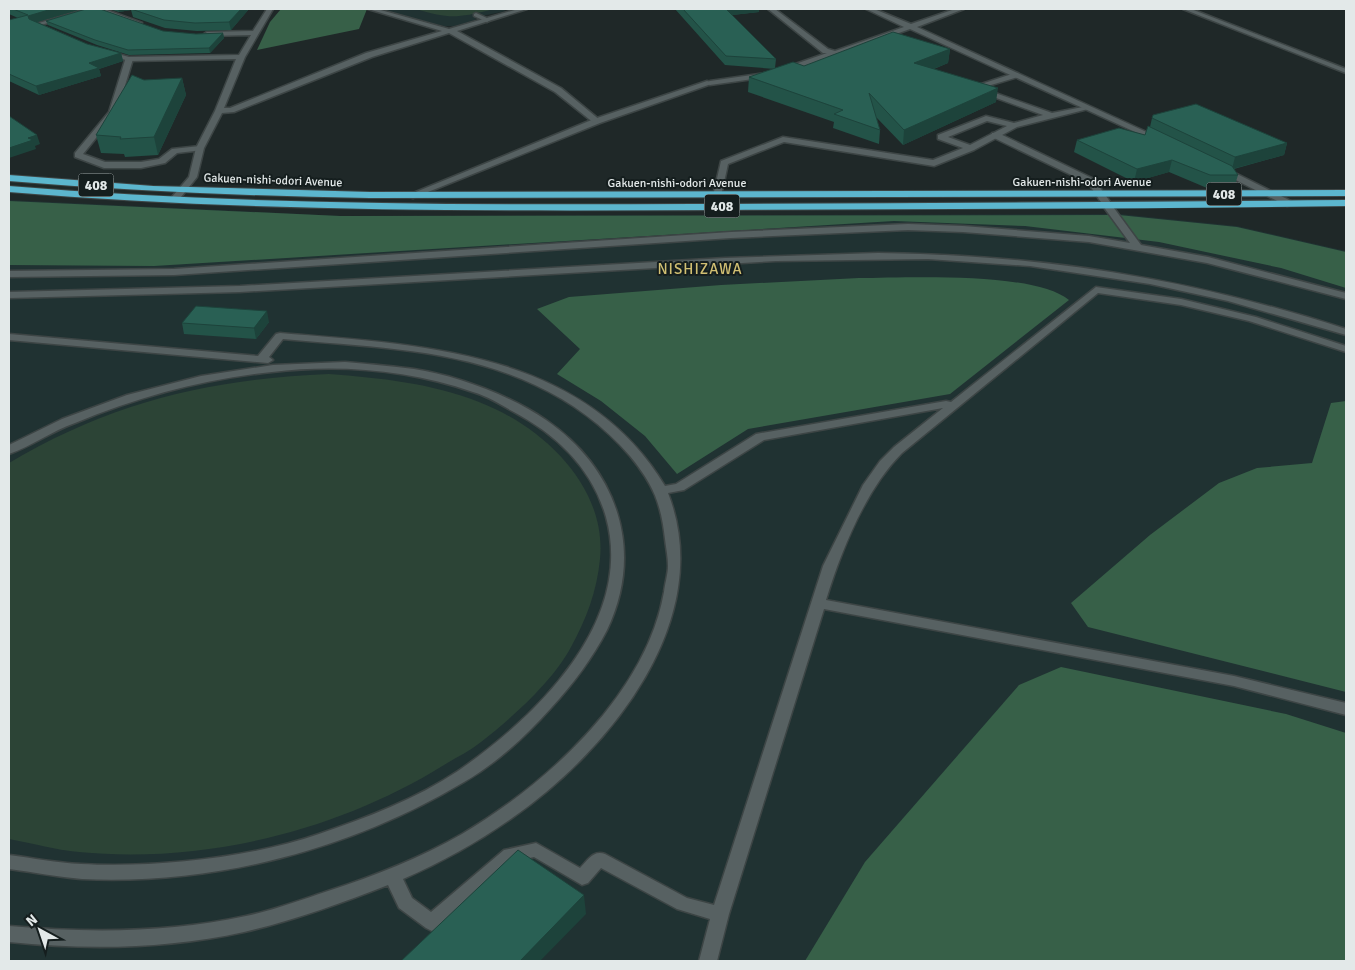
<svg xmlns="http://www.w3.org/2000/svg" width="1355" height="970" font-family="Signika,sans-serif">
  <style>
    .built { fill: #203232 }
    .green { fill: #2c4436 }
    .forest { fill: #376048 }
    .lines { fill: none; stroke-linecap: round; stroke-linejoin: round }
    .service-casing { stroke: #3d4545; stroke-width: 3 }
    .minor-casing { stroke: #3d4545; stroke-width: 3 }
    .trunk-casing { stroke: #3d4545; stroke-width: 2 }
    .service { fill: #576162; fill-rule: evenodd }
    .minor { fill: #576162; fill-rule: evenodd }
    .trunk { fill: #5cb6ce; fill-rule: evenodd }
    .wall { fill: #235348 }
    .shaded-wall { fill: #1d433b }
    .building { fill: #296054; stroke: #1d433b }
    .labels { text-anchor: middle; stroke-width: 4; stroke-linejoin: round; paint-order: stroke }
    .far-street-label { font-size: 12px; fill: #e3e9e9; stroke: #151e1e }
    .shield { fill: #151e1e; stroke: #a5acac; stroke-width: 1 }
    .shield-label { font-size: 14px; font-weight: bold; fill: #e3e9e9 }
    .far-quarter-label { font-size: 15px; letter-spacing: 1px; fill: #d1bf72; stroke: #151e1e }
  </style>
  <rect width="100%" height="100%" fill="#1f2828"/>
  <g class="built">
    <polygon points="376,9 501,9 506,11 476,17 475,20 454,26 444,26"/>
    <polygon points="9,200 342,216 1120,214 1237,226 1346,251 1346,961 9,961"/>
  </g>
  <g class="green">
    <path d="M416,9H490V10C457,18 449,19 416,9Z"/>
    <path d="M329,374C380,378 431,383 479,402C542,426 607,486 600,559C597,591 586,620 571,647C553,681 512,718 481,742C470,751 457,757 444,765C338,831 204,864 79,852C55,850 32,843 9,839V463C112,402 210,379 329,374Z"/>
  </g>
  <g class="forest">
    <polygon points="281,9 367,9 359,29 257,50 270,22"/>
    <polygon points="9,201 340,216 1119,215 1237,227 1346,252 1346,288 1281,268 1159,242 1025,226 894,221 154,266 9,265"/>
    <path d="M859,278C907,278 1033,271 1069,300L950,394L748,429L677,474L645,436L601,401L557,374L580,349L537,309L569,297L721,285Z"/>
    <polygon points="1346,401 1346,692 1088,627 1071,603 1150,535 1219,483 1257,468 1312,463 1331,403"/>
    <polygon points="1061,667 1286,714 1346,733 1346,961 805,961 865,862 1019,685"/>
  </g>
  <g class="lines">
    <defs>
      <g id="service">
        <polygon points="476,13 489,19 490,20 487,22 474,16 474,14"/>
        <polygon points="126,57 133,59 117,112 83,154 105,162 141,162 159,159 172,149 200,146 203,146 203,150 177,153 165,163 141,168 104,168 75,157 75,153 109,112"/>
        <path d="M1015,73H1018V77L981,88L1052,113L1088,106L1092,108L1017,127L974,150L934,166L784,142L728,164L721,196L717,199L713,196L721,161L783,137L933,160L963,148L938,139V135L986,116L1014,123L1043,115L969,88ZM987,121L1007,126L970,145L948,137Z"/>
        <polygon points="707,81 714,83 600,123 413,198 406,196 594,119"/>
        <polygon points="1108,203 1111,204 1141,245 1208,257 1346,293 1346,299 1207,263 1089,242 963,232 908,230 731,238 174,275 9,277 9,271 174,269 731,232 908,224 963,226 1089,236 1130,243 1103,206"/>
        <path d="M878,253C1043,255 1188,278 1346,329V335L1228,301L1150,284L1030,266L928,259L776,261L240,292L9,298V292L240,286L725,258Z"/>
        <path d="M1096,287L1181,299L1256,317L1346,346V352L1249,321L1181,305L1098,293L902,453C866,489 841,551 826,600L1234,676L1346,703V715L1234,686L824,609L729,914L717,961H699L710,919L677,909L601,868L588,883L582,885L534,857L515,861L438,928L432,931L426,928L399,908L388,885C342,903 292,921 244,932C167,949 86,950 9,942V926C88,933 169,933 246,916C274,910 301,900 328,891C374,876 420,858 462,834C548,783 646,694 664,592C665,583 668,574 668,566C668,557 666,548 665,539C661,503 653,484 630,456C604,426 572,402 535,385C457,348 368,347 283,339L269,357L273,360L268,363L9,340V334L258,356L276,334L280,333C420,345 583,350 665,486L676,484L756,434L946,401L951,402ZM943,408L894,447L880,461L863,485L823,566L714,905L687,898L605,854C593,850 588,860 580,868L536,843L504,850L431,912L412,898L403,879C442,862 478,842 512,818C610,750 717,619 668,493L684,490L764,440Z"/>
        <path d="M345,362C368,364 391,366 414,369C455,375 512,396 546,420C617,469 645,550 607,630C592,659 573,684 551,708C526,736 497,763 464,782C350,850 215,885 82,879C58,877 33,872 9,869V855C33,858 57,863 81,864C154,868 250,858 319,834C366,818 416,799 458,771C536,717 635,622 606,517C592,468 556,434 512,411C500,404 487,396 473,392C409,370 339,364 272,372C204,379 138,397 75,423C52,431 32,446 9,454V445L62,419L127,395L201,376L273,365Z"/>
      </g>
      <g id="minor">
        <polygon points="86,9 95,9 41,25 48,29 48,31 44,31 32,25"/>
        <polygon points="99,9 104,9 142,23 137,24 99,11"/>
        <polygon points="267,9 273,9 245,57 224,108 230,108 366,53 442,31 368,9 377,9 449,29 518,9 527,9 457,31 561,88 601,121 594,123 555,92 449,33 372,57 234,112 222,113 204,148 197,177 177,202 171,202 171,198 189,177 196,148 215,111 236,59 129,61 103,53 107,51 129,57 239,55 251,35 207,36 204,34 207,32 253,31"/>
        <polygon points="768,9 775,9 828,49 835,51 904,27 866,9 874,9 911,24 955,9 964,9 917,27 1164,140 1157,142 910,29 790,72 784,72 784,68 827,53 823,53"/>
        <polygon points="1183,9 1191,9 1346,69 1346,73"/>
        <polygon points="765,73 768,73 768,77 710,85 706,83 710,81"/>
        <polygon points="992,133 998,133 1094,179 1113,206 1105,208 1088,183 992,137"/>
        <polygon points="1223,167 1293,202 1295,204 1287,206 1220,172 1219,170"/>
      </g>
      <g id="trunk">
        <path d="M9,175L153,186L370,192L1346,190V196L370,198C249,196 129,191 9,181Z"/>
        <path d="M9,186C237,205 465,205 694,204C911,203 1129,202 1346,200V206C1140,209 934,209 728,210C488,211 248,212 9,192Z"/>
      </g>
    </defs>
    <use href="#service" class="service-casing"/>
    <use href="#minor" class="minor-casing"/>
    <use href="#trunk" class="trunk-casing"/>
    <use href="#service" class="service"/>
    <use href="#minor" class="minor"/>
    <use href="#trunk" class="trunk"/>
  </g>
  <g class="wall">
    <polygon points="9,9 81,9 37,22 87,44 121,53 123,61 99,69 101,76 39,95 9,81 9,20 18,18 9,14"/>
    <polygon points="109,9 249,9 231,30 197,31 165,28 133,17 131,10 119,12"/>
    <polygon points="675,9 759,9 759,12 732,15 776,59 775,68 804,66 950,49 948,63 934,69 996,102 903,145 876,117 880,130 879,144 833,128 834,122 748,92 749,77 775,69 725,65"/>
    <polygon points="46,21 196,34 223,33 224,38 210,53 129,55 97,45 48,25"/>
    <polygon points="182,78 186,95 158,155 125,157 124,154 101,153 96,135"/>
    <polygon points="1152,118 1287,143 1284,155 1234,169 1238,175 1234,188 1207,188 1169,172 1134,182 1074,152 1077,140 1145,135 1150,127"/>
    <polygon points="269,322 256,339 184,334 182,323"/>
  </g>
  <g class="shaded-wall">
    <polygon points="52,9 81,9 30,24 28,16"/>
    <polygon points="118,9 144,9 131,9 131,10 119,12"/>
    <polygon points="241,9 249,9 231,30 229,22"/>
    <polygon points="724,9 759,9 759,12 724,16"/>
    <polygon points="223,33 224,38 210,53 209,48"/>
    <polygon points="950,49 948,63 913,77 914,63"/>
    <polygon points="121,53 123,61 99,69 101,76 39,95 36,86 89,63"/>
    <polygon points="182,78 186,95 158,155 154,137"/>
    <polygon points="998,88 996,102 903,145 904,130"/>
    <polygon points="37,135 40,144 35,146 36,149 9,158 9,148 28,138"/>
    <polygon points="1287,143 1284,155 1232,169 1235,157"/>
    <polygon points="1172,160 1169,172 1134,182 1137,169"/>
    <polygon points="267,311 269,322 256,339 254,328"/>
    <polygon points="584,895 586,914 540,961 520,961"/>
  </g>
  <g class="building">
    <polygon points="13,9 52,9 28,16 29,19 87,44 121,53 89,63 99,68 36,86 9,74 9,20 28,15"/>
    <polygon points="86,9 100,9 163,31 196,34 223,33 209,48 128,50 95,40 46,21"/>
    <polygon points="131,9 241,9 229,22 195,23 164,20"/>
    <polygon points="683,9 726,9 776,59 726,56"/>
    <polygon points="893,32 950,49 914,63 998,88 904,130 869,93 880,130 834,114 843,110 749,77 793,62 804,66"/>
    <polygon points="132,75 144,80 182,78 154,137 120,139 121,137 96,135"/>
    <polygon points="1196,104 1287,143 1235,157 1152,118 1153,115"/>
    <polygon points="9,116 37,135 28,138 33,140 9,148"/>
    <polygon points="1148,126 1232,166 1238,175 1210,175 1172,160 1137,169 1077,140 1119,128 1145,135"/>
    <polygon points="196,306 267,311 254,328 182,323"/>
    <polygon points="518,850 584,895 520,961 401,961"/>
  </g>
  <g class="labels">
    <g class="far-street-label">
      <text transform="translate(273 180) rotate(2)" y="4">Gakuen-nishi-odori Avenue</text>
      <text x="1082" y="186">Gakuen-nishi-odori Avenue</text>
      <text x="677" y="187">Gakuen-nishi-odori Avenue</text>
    </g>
    <g class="shield">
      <rect x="78.5" y="173.5" width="35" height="23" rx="4"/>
      <rect x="1206.5" y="182.5" width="35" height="23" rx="4"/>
      <rect x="704.5" y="194.5" width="35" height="23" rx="4"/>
    </g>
    <g class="shield-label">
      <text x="96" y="190">408</text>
      <text x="1224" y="199">408</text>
      <text x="722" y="211">408</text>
    </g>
    <g class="far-quarter-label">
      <text x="700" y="274">NISHIZAWA</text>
    </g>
  </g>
  <rect width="1355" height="970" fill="none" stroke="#e3e9e9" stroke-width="20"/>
  <g transform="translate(40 930) rotate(320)" stroke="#151e1e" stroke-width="4" paint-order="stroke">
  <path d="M0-4L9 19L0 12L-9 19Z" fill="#e3e9e9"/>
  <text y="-8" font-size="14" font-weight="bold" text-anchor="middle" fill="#e3e9e9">N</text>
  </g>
</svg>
